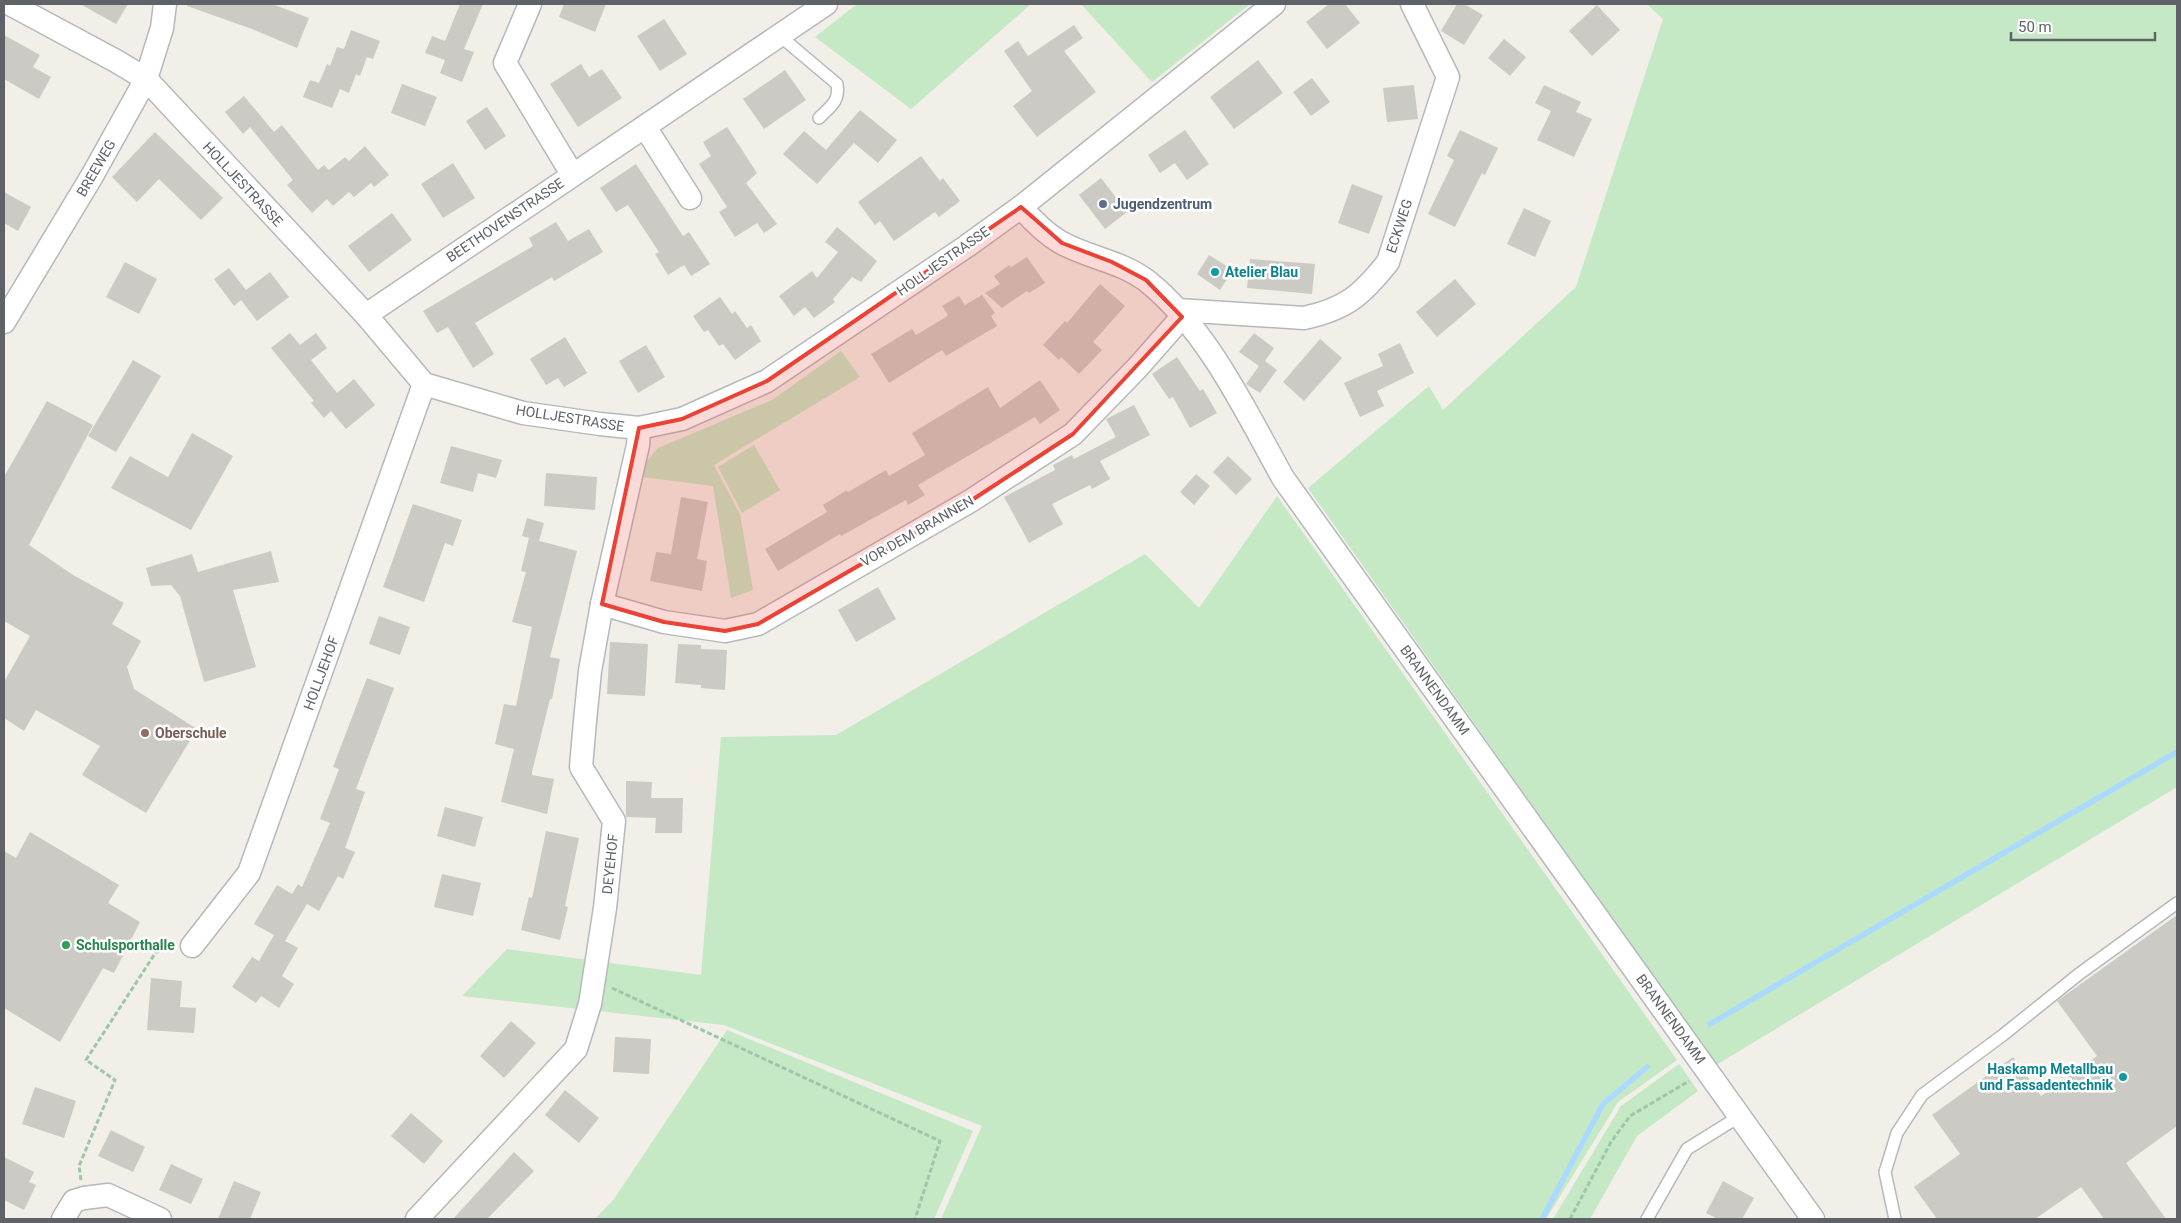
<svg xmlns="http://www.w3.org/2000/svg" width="2181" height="1223" font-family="Roboto,sans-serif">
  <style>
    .green { fill: #c5e8c5 }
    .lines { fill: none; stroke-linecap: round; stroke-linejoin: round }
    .stream { stroke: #aadaff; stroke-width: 5.5 }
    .building { fill: #cccac5 }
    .lane-casing { stroke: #b5b8bc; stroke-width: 14 }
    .street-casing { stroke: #b5b8bc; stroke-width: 25 }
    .path { stroke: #9cc7a9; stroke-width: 3; stroke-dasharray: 5 2.5; stroke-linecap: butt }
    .lane { stroke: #fff; stroke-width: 11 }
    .street { stroke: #fff; stroke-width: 22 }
    .marked { fill: #ea4335; fill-opacity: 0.2; stroke: #ea4335; stroke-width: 4; stroke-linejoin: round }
    .service-dot { fill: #5c6f8a; stroke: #fff; stroke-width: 2 }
    .culture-dot { fill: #0f9aa8; stroke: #fff; stroke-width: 2 }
    .education-dot { fill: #8d6e63; stroke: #fff; stroke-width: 2 }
    .leisure-dot { fill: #2e9e5b; stroke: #fff; stroke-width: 2 }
    .labels { text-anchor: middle; stroke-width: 5; stroke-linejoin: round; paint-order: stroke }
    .street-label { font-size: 14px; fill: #5f6368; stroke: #fff }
    .service-label { font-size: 14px; font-weight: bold; fill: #4e5e75; stroke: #fff; text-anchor: start }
    .culture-label { font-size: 14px; font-weight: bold; fill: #0d838f; stroke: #fff; text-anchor: start }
    .education-label { font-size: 14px; font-weight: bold; fill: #785e54; stroke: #fff; text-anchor: start }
    .leisure-label { font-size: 14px; font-weight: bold; fill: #27864d; stroke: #fff; text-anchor: start }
  </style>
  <rect width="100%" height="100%" fill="#f1efe8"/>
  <g class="green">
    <polygon points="857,4 1031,4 911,109 815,37"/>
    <polygon points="1081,4 1250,4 1152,82"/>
    <polygon points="1647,4 2177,4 2177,787 1716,1065 1308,488 1429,386 1443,410 1576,287 1663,19"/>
    <polygon points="841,351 860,377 714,465 740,514 753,590 731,598 713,486 634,476 658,448 772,400"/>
    <polygon points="754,445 780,490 742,513 718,467"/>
    <polygon points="1277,496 1677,1060 1618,1102 1546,1219 941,1219 982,1126 724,1025 462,996 507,949 701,975 721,737 836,735 1145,554 1199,608"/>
    <polygon points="727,1030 973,1131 934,1219 595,1219 614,1199"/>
    <polygon points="1679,1064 1698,1091 1637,1136 1590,1219 1553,1219 1621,1106"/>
  </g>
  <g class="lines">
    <g class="stream">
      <polyline points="1710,1024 2177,752"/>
      <polyline points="1542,1219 1603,1104 1647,1067"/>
    </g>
  </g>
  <g class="building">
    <polygon points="80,4 128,4 116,24"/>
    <polygon points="187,4 272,4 309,18 297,48 252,29 187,6"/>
    <polygon points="460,4 483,4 464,49 474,52 462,82 440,73 445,60 425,53 432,36 445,41"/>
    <polygon points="564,4 606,4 595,32 559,17"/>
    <polygon points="1329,4 1345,4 1360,23 1327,49 1306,22"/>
    <polygon points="1457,4 1464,4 1483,15 1464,45 1441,31"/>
    <polygon points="1597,5 1620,30 1592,56 1569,31"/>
    <polygon points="664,19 687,54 660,71 637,36"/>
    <polygon points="1074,25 1083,38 1064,51 1096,92 1037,137 1013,106 1032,91 1004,51 1018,41 1028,56"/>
    <polygon points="351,30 380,41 373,59 367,57 360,76 356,74 349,93 340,89 332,108 303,97 310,80 319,83 327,64 330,66 337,47 344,49"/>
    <polygon points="4,35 40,55 33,67 51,77 39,99 4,79"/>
    <polygon points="1504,39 1526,57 1510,76 1488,58"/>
    <polygon points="1258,60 1283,93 1234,129 1210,97"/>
    <polygon points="581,64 589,77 602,69 622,98 578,127 550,84"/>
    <polygon points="785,70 806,100 764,129 743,99"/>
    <polygon points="1312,78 1330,102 1311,116 1293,92"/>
    <polygon points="402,84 437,97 425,126 391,113"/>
    <polygon points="1414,85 1418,119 1387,122 1383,88"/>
    <polygon points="1544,85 1581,102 1576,112 1592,119 1574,157 1537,140 1551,111 1535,103"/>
    <polygon points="244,96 274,132 282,125 318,170 324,165 329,170 345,157 349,161 365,146 389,175 374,187 371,183 354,197 349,192 333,206 327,199 312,213 287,185 293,180 250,127 243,134 225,112"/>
    <polygon points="487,107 506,136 485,150 466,121"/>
    <polygon points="860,110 897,140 878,163 854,143 817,184 783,154 804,131 826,150"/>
    <polygon points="727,127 757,173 746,183 777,224 764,233 757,223 735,237 719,212 727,207 699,164 711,156 703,142"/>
    <polygon points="1185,130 1209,164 1187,180 1175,163 1160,173 1148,155"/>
    <polygon points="1460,130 1498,148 1485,175 1482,173 1455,227 1428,214 1454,160 1447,156"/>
    <polygon points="155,132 223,198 201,220 159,179 137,202 112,177"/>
    <polygon points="921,156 940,181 943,178 960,201 939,217 935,212 894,241 880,221 875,225 858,202"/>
    <polygon points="453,163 475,198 443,218 421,184"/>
    <polygon points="636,164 683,236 689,232 710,264 691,276 684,265 668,275 655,254 659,252 628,205 616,212 600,188"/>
    <polygon points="1101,178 1127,212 1105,229 1079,195"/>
    <polygon points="1352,184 1383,196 1369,234 1338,223"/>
    <polygon points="4,192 31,207 18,231 4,223"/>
    <polygon points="1524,208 1551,221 1535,257 1507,244"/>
    <polygon points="392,213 412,240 369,272 348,246"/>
    <polygon points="556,222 568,241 589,229 603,252 554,281 552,277 475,323 494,354 473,368 448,327 437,333 423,311 533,246 529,238"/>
    <polygon points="837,227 877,261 861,282 852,277 833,299 835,302 814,318 805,307 794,316 779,296 812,271 817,278 838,252 825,242"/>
    <polygon points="1209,255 1233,270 1220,290 1197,274"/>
    <polygon points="1027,257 1045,283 1029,293 1027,291 1002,308 985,293 1000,284 994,276 1009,265 1011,267"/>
    <polygon points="1250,259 1315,264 1312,294 1247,288"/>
    <polygon points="125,262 157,279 139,314 106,297"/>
    <polygon points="229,268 246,290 270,272 289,297 257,321 241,300 234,306 214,279"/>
    <polygon points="1455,279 1476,304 1437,337 1416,312"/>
    <polygon points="1100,284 1125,306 1093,342 1102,350 1079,374 1061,357 1059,360 1043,345 1065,321 1067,323"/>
    <polygon points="982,295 995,313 991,316 997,326 946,356 942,350 889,383 871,354 912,329 916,335 946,317 948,315 942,306 959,296 965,305"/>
    <polygon points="720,297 732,314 735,311 747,328 751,325 761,341 735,360 723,344 719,346 708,330 704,332 693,316"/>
    <polygon points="290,333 300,345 316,333 327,348 311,360 337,393 354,379 375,405 346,429 331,411 324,418 311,403 314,401 271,348"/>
    <polygon points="1254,333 1274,348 1265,361 1277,370 1260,393 1246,384 1259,366 1239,352"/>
    <polygon points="565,337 587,373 564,387 558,378 546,385 530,359"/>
    <polygon points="1320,339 1342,358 1304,401 1283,382"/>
    <polygon points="1400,343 1414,373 1377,391 1384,406 1360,417 1344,383 1383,366 1378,354"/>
    <polygon points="646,345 665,377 638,393 619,361"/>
    <polygon points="1177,357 1200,391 1203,389 1217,413 1190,428 1173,397 1169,399 1152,374"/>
    <polygon points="133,360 161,376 116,452 88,436"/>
    <polygon points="1040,380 1060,410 1040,424 1035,417 918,485 925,495 908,505 906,500 841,536 840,534 778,571 765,549 827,512 823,505 847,490 848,492 886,470 889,476 925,455 912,433 988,387 1000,408"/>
    <polygon points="47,401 93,425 29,545 73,575 124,603 112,624 141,641 127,667 134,689 197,729 146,813 82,775 100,746 36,710 24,731 4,718 4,682 30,636 4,621 4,477"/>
    <polygon points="1134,405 1150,435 1100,461 1110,479 1092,489 1090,485 1052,504 1063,524 1029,543 1004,497 1055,470 1053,465 1072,455 1074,459 1116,437 1106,419"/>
    <polygon points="192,433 233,456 191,530 111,488 130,456 168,477"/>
    <polygon points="451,446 502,460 496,478 478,473 473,492 440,483"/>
    <polygon points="1228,456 1252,479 1236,495 1213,472"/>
    <polygon points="546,473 597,477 595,510 544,506"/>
    <polygon points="1196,474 1210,486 1194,505 1180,492"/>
    <polygon points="681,497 708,502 697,559 707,561 702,591 650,581 656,552 671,554"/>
    <polygon points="413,504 462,520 453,546 445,543 424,602 383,587"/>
    <polygon points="527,518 544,523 539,541 522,536"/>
    <polygon points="529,538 577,551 550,657 560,659 552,699 550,699 532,772 532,775 554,779 547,814 501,802 514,749 495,744 504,704 516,706 532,627 512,622 526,572 521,571"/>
    <polygon points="271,551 279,582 233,590 256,667 204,682 180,596 171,585 151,586 146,568 192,554 198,572"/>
    <polygon points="878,587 896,619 856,642 838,610"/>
    <polygon points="379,616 410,627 400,655 369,644"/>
    <polygon points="610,642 648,644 645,696 607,694"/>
    <polygon points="678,644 701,645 701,649 727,650 725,690 701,688 701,685 675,683"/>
    <polygon points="367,678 394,688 356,789 365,792 345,848 355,852 343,879 338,876 319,911 307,904 285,941 298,948 282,976 294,984 279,1008 261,996 256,1003 232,987 252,957 259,961 274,935 254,924 277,885 292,894 298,884 302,887 330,823 320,819 339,769 333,767"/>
    <polygon points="626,781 652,782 651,798 683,798 682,833 655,833 656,818 626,817"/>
    <polygon points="445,807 483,817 475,847 437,836"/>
    <polygon points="546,831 579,838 565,906 568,907 560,940 521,930 529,897 532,898"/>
    <polygon points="30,832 119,885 108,903 140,922 114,973 103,968 60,1042 4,1008 4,851 16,858"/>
    <polygon points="442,874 481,883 473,916 434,907"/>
    <polygon points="2177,915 2177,1126 2126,1163 2166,1219 2104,1219 2081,1187 2035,1219 1937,1219 1914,1187 1960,1154 1932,1115 2013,1057 2041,1096 2097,1056 2057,1001"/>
    <polygon points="151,978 182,981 180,1007 196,1008 194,1033 147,1030"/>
    <polygon points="511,1021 536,1043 504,1078 480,1056"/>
    <polygon points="615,1037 651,1039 649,1074 613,1072"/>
    <polygon points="35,1087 76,1101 64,1138 22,1124"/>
    <polygon points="565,1090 599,1118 579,1143 545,1115"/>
    <polygon points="411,1113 443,1141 424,1164 391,1136"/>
    <polygon points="111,1130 145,1147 133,1172 98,1156"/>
    <polygon points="514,1152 534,1171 487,1219 453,1219"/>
    <polygon points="4,1157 34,1172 29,1182 36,1185 24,1210 4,1200"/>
    <polygon points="171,1164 203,1179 191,1204 159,1190"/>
    <polygon points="234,1181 261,1192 250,1219 218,1219"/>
    <polygon points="1723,1181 1754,1198 1742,1219 1718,1219 1706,1213"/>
  </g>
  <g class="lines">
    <defs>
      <g id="lane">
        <path d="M780,36L837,84C840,101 831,106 819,118"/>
        <polyline points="1647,1219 1687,1149 1740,1116"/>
        <polyline points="1895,1219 1885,1172 1897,1133 1922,1095 2003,1035 2079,974 2177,903"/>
      </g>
      <g id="street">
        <polyline points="10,4 116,61 146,79 366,315 424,384 523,413 600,424 639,428 682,419 767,381 967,246 1021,207 1274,4"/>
        <polyline points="530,4 505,63 572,174"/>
        <polyline points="645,127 690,198"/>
        <path d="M1021,207C1032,220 1045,233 1060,242C1088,258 1121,261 1147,281C1208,330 1245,410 1283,478L1813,1219"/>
        <path d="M1178,310L1304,318C1346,309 1362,295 1388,262L1448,77L1412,4"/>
        <polyline points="366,315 826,4"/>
        <polyline points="4,322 92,176 146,79 162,28 165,4"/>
        <polyline points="602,604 664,622 725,631 758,624 972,500 1073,434 1138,367 1182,317"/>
        <polyline points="192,946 249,873 424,384"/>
        <polyline points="63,1219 74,1201 84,1198 108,1195 160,1219"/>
        <polyline points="417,1219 576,1049 590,1004 605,908 614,821 581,767 585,721 590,671 602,604 638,445 639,428"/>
      </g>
    </defs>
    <use href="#lane" class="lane-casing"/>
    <use href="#street" class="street-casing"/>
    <g class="path">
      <polyline points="612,988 940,1141 915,1219"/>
      <polyline points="81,1180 79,1166 115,1080 86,1060 156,952 174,949"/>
      <polyline points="1570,1219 1611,1142 1630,1116 1689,1081"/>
    </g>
    <use href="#lane" class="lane"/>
    <use href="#street" class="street"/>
  </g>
  <path class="marked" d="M1021,207L1062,243L1112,262L1146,280L1182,317L1073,434L972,500L758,624L725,631L664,622L602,604L639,428L682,419L767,381Z"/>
  <circle class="service-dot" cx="1103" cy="204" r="5"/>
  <g class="culture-dot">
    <circle cx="1215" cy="272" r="5"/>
    <circle cx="2123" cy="1077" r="5"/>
  </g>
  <circle class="education-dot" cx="145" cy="733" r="5"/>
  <circle class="leisure-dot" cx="66" cy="945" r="5"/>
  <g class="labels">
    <g class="street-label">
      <text transform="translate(96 168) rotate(-60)" y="5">BREEWEG</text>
      <text transform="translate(243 184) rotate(47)" y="5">HOLLJESTRASSE</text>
      <text transform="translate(505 220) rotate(-34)" y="5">BEETHOVENSTRASSE</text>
      <text transform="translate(1399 226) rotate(-72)" y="5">ECKWEG</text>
      <text transform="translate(943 261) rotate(-35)" y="5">HOLLJESTRASSE</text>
      <text transform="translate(570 418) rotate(9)" y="5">HOLLJESTRASSE</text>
      <text transform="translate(917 531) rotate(-30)" y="5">VOR DEM BRANNEN</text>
      <text transform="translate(321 673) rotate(-70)" y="5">HOLLJEHOF</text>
      <text transform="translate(1435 690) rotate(54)" y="5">BRANNENDAMM</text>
      <text transform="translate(610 864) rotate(-84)" y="5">DEYEHOF</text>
      <text transform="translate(1671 1019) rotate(54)" y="5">BRANNENDAMM</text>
    </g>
    <g class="service-label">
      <text x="1113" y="209">Jugendzentrum</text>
    </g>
    <g class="culture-label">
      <text x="1225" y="277">Atelier Blau</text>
      <text x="2113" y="1074" text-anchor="end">Haskamp Metallbau<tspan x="2113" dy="16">und Fassadentechnik</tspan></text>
    </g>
    <g class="education-label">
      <text x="155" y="738">Oberschule</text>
    </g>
    <g class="leisure-label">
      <text x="76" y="950">Schulsporthalle</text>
    </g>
  </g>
  <rect width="2181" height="1223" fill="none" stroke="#5f6368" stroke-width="10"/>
  <path d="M2011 32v8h144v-8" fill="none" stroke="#5f6368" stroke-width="2.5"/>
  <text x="2018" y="32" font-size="15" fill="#5f6368" stroke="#ffffff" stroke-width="4" paint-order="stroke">50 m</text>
</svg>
